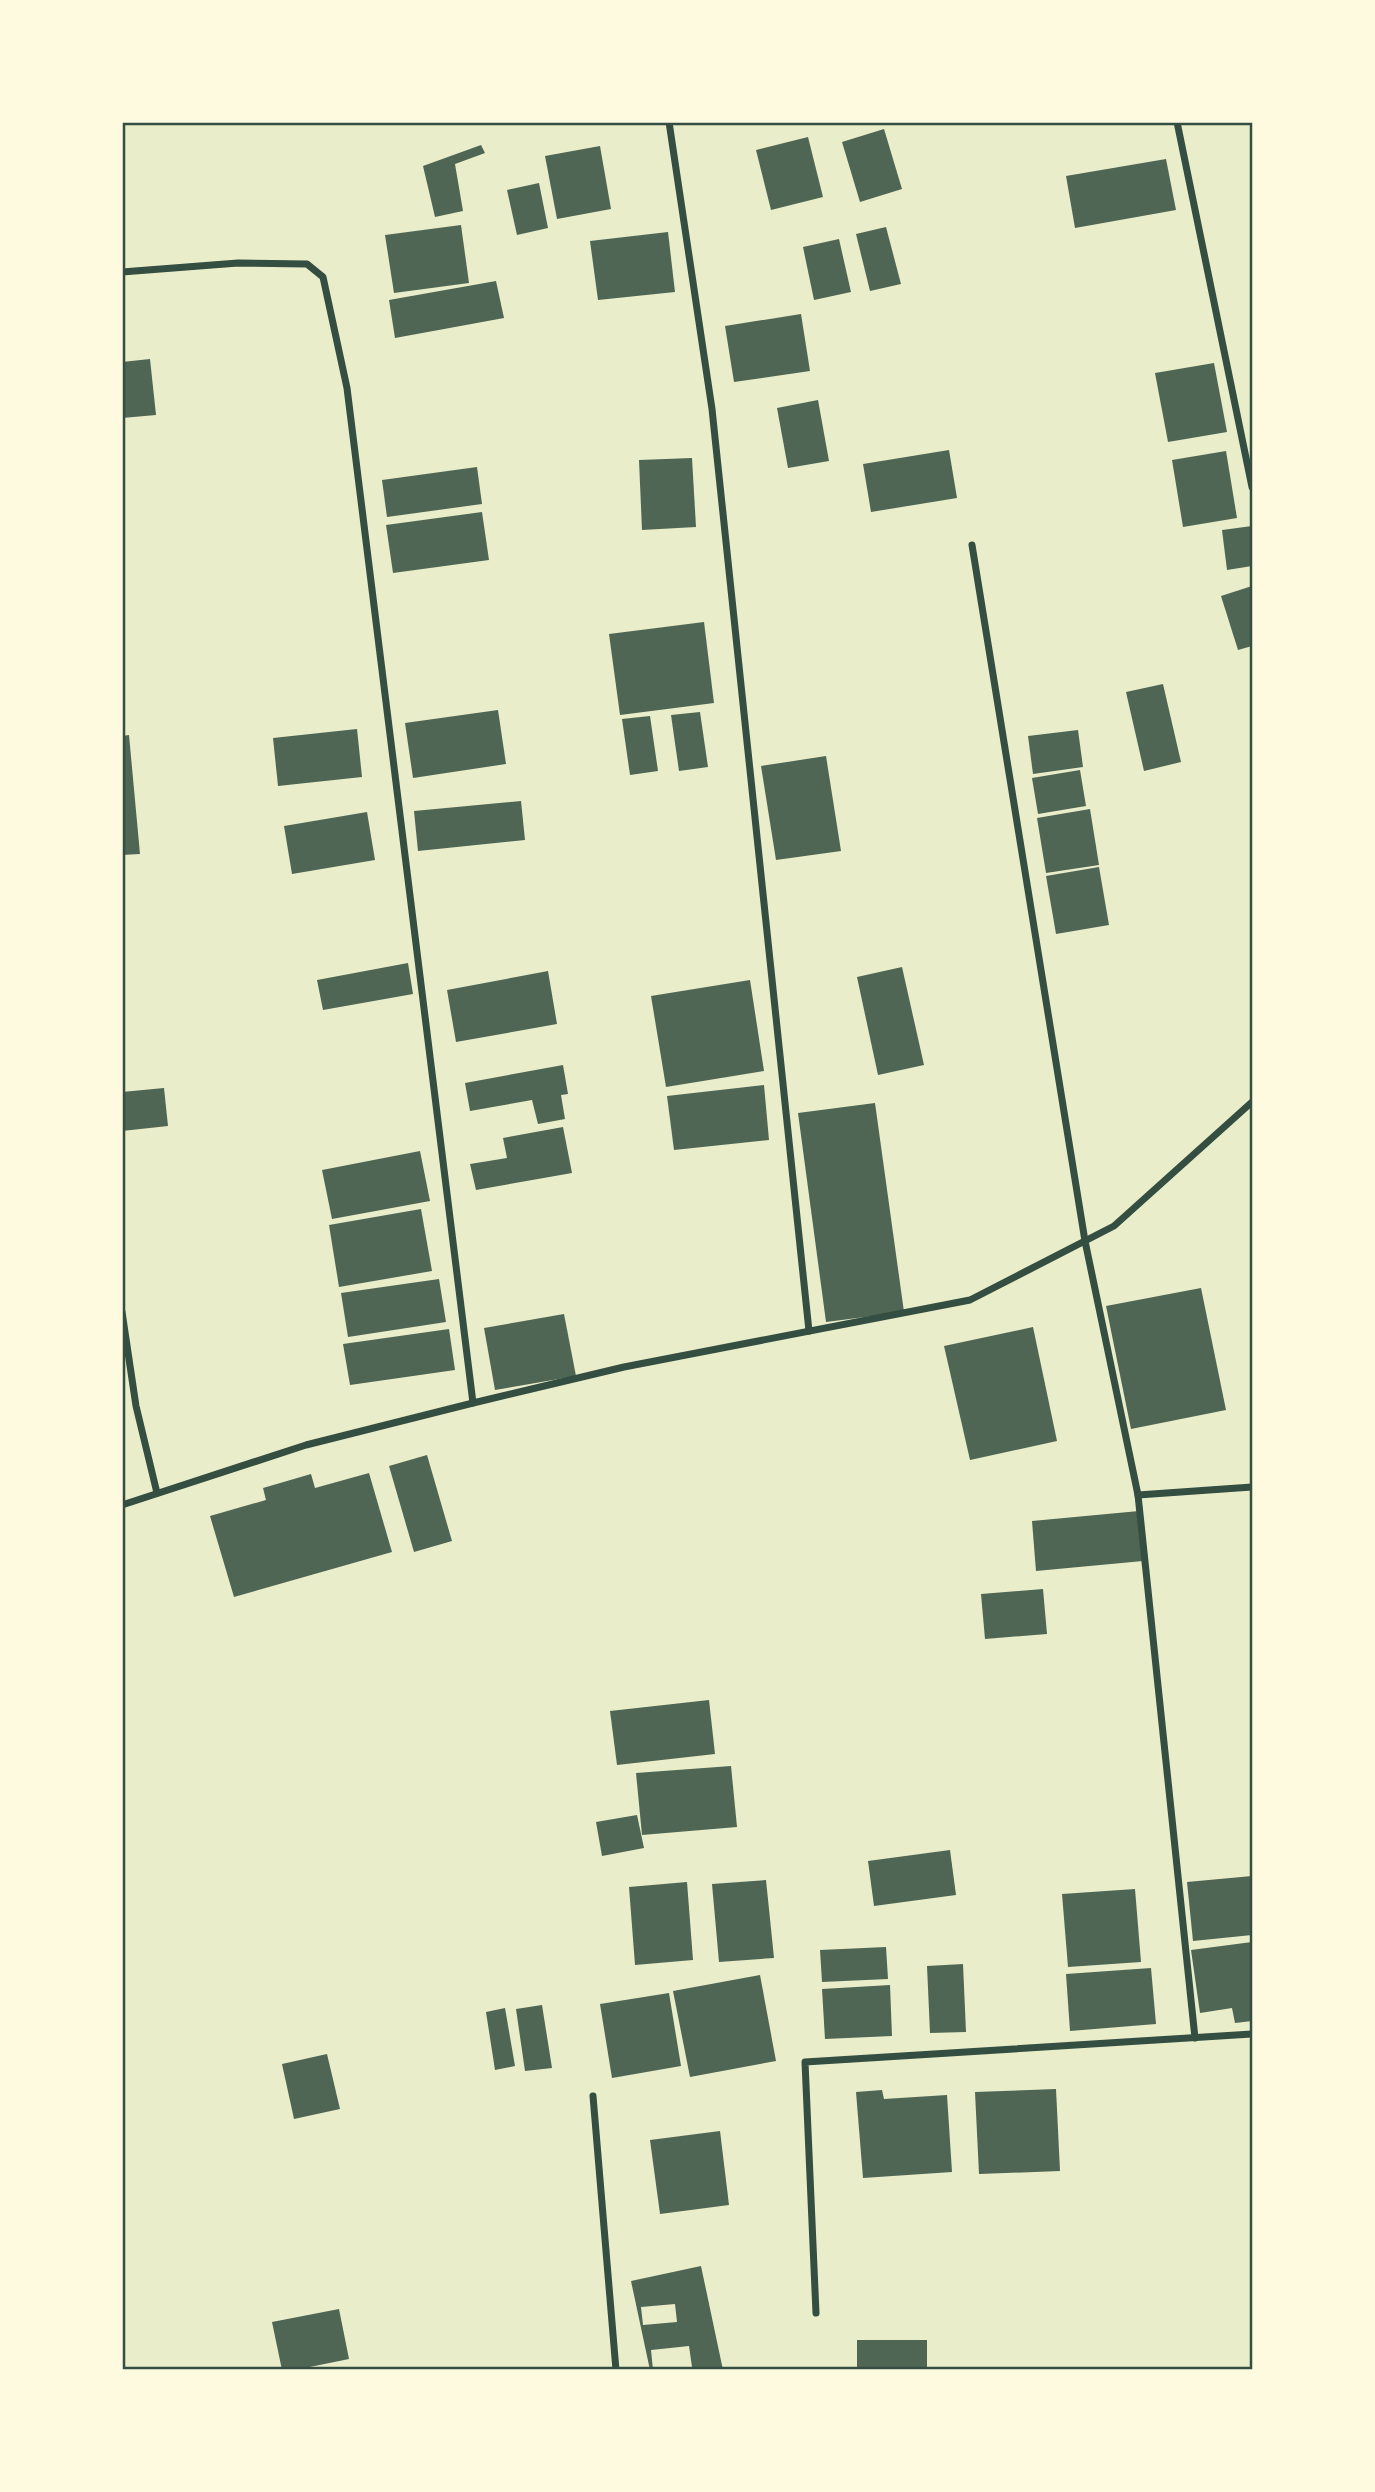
<svg xmlns="http://www.w3.org/2000/svg" width="1375" height="2492" font-family="Signika,sans-serif">
  <style>
    .building { fill: #4f6655; fill-rule: evenodd }
    .lines { fill: none; stroke-linecap: round; stroke-linejoin: round }
    .minor { stroke: #344e41; stroke-width: 7 }
    .neatline { fill: none; stroke: #344e41; stroke-width: 2.5 }
  </style>
  <rect width="100%" height="100%" fill="#e9edc9"/>
  <g class="building">
    <polygon points="884,129 902,189 860,202 842,142"/>
    <polygon points="808,137 823,197 771,210 756,150"/>
    <polygon points="481,145 485,153 455,164 463,211 435,217 423,166"/>
    <polygon points="600,146 611,209 557,219 545,156"/>
    <polygon points="1166,159 1176,210 1075,228 1066,176"/>
    <polygon points="539,183 548,228 517,235 507,190"/>
    <polygon points="461,225 469,283 394,293 385,235"/>
    <polygon points="886,227 901,284 870,291 856,234"/>
    <polygon points="668,232 675,292 598,300 590,241"/>
    <polygon points="839,239 851,292 814,300 803,247"/>
    <polygon points="496,281 504,318 395,338 389,300"/>
    <polygon points="801,314 810,371 734,382 725,326"/>
    <polygon points="150,359 156,415 122,418 122,362"/>
    <polygon points="1214,363 1227,432 1168,442 1155,373"/>
    <polygon points="818,400 829,461 788,468 777,408"/>
    <polygon points="949,450 957,498 871,512 863,464"/>
    <polygon points="1226,451 1237,518 1183,527 1172,460"/>
    <polygon points="692,458 696,527 642,530 639,460"/>
    <polygon points="477,467 482,504 387,517 382,480"/>
    <polygon points="482,512 489,560 393,573 386,525"/>
    <polygon points="1252,526 1252,566 1227,570 1222,530"/>
    <polygon points="1252,586 1252,646 1238,650 1221,596"/>
    <polygon points="704,622 714,703 620,715 609,634"/>
    <polygon points="1163,684 1181,762 1144,771 1126,692"/>
    <polygon points="498,710 506,764 413,778 405,723"/>
    <polygon points="700,712 708,767 679,771 671,715"/>
    <polygon points="650,716 658,771 630,775 622,719"/>
    <polygon points="357,729 362,777 278,786 273,738"/>
    <polygon points="1078,730 1083,767 1033,774 1028,736"/>
    <polygon points="129,735 140,854 122,855 122,736"/>
    <polygon points="826,756 841,851 776,860 761,766"/>
    <polygon points="1080,770 1086,806 1038,814 1032,778"/>
    <polygon points="521,801 525,840 418,851 414,811"/>
    <polygon points="1090,809 1099,865 1046,873 1037,818"/>
    <polygon points="367,812 375,860 292,874 284,826"/>
    <polygon points="1099,867 1109,925 1056,934 1046,876"/>
    <polygon points="408,963 413,994 323,1010 317,980"/>
    <polygon points="902,967 924,1065 878,1075 857,977"/>
    <polygon points="548,971 557,1024 456,1042 447,990"/>
    <polygon points="750,980 764,1071 666,1087 651,996"/>
    <polygon points="563,1065 568,1094 561,1095 565,1119 538,1124 532,1100 470,1111 465,1083"/>
    <polygon points="764,1085 769,1140 674,1150 667,1096"/>
    <polygon points="164,1088 168,1126 122,1131 122,1092"/>
    <polygon points="875,1103 904,1312 826,1322 798,1113"/>
    <polygon points="563,1127 572,1173 476,1190 470,1164 507,1158 503,1138"/>
    <polygon points="420,1151 430,1201 332,1219 322,1170"/>
    <polygon points="421,1209 432,1271 339,1287 329,1225"/>
    <polygon points="439,1279 446,1322 348,1337 341,1293"/>
    <polygon points="1201,1288 1226,1410 1131,1429 1106,1306"/>
    <polygon points="564,1314 576,1376 495,1390 484,1328"/>
    <polygon points="1033,1327 1057,1441 970,1460 944,1346"/>
    <polygon points="449,1329 455,1370 350,1385 343,1344"/>
    <polygon points="427,1455 452,1541 414,1552 389,1466"/>
    <polygon points="369,1473 392,1552 234,1597 210,1516 266,1500 263,1488 311,1474 315,1488"/>
    <polygon points="1139,1511 1143,1561 1036,1571 1032,1521"/>
    <polygon points="1043,1589 1047,1634 985,1639 981,1594"/>
    <polygon points="709,1700 715,1754 617,1765 610,1711"/>
    <polygon points="731,1766 737,1827 642,1835 636,1773"/>
    <polygon points="637,1815 644,1848 602,1856 596,1822"/>
    <polygon points="950,1850 956,1895 874,1906 868,1861"/>
    <polygon points="1252,1876 1252,1935 1193,1941 1187,1882"/>
    <polygon points="766,1880 774,1958 719,1962 712,1884"/>
    <polygon points="687,1882 693,1960 635,1965 629,1887"/>
    <polygon points="1135,1889 1141,1962 1068,1967 1062,1894"/>
    <polygon points="1252,1942 1252,2021 1235,2023 1232,2008 1200,2013 1191,1950"/>
    <polygon points="886,1947 888,1979 822,1982 820,1950"/>
    <polygon points="963,1964 966,2032 930,2033 927,1966"/>
    <polygon points="1151,1968 1156,2024 1070,2031 1066,1974"/>
    <polygon points="760,1975 776,2061 690,2077 673,1991"/>
    <polygon points="890,1985 892,2036 825,2039 822,1989"/>
    <polygon points="669,1993 681,2066 612,2078 600,2004"/>
    <polygon points="542,2005 552,2068 525,2071 516,2009"/>
    <polygon points="505,2008 515,2066 495,2070 486,2012"/>
    <polygon points="327,2054 340,2109 294,2119 282,2064"/>
    <polygon points="1056,2089 1060,2171 979,2174 975,2092"/>
    <polygon points="882,2090 884,2099 947,2095 952,2172 863,2178 856,2092"/>
    <polygon points="720,2131 729,2205 660,2214 650,2140"/>
    <path d="M701,2266L723,2370H685L692,2367L689,2346L651,2350L653,2370H650L631,2281ZM675,2304L677,2322L643,2325L641,2307Z"/>
    <polygon points="339,2309 349,2359 295,2370 282,2370 272,2322"/>
    <rect x="857" y="2340" width="70" height="30"/>
  </g>
  <g class="lines">
    <g class="minor">
      <polyline points="669,122 712,409 809,1331"/>
      <polyline points="1177,122 1252,487"/>
      <polyline points="122,272 238,263 307,264 323,277 347,388 473,1403"/>
      <polyline points="972,545 1085,1241 1138,1495 1195,2038"/>
      <polyline points="122,1312 136,1406 157,1493"/>
      <polyline points="1138,1495 1252,1487"/>
      <polyline points="122,1505 306,1445 473,1403 624,1367 970,1300 1114,1226 1252,1102"/>
      <polyline points="593,2096 616,2370"/>
      <polyline points="816,2313 805,2062 1252,2034"/>
    </g>
  </g>
  <rect width="1375" height="2492" fill="none" stroke="#fefae0" stroke-width="248"/>
  <rect x="124" y="124" width="1127" height="2244" class="neatline"/>
</svg>
